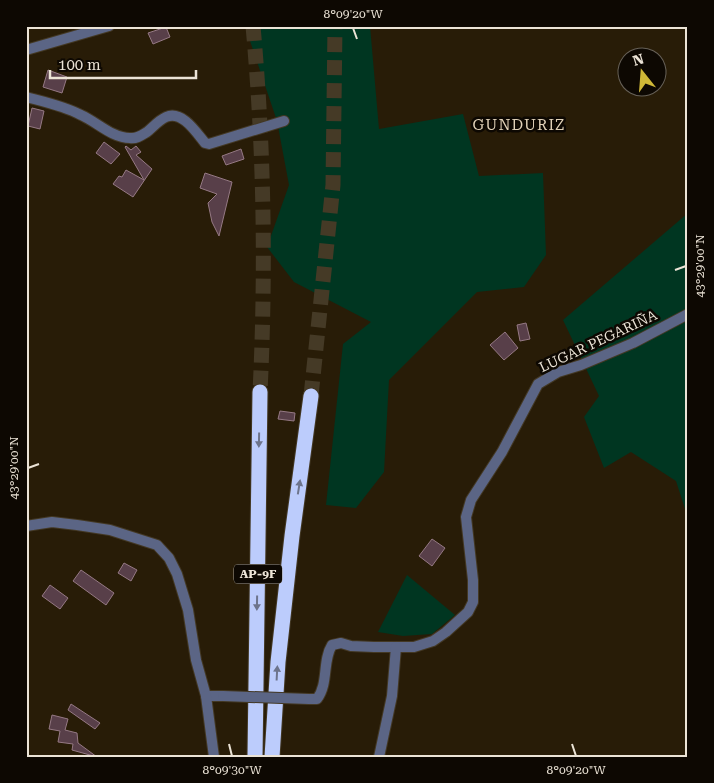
<svg xmlns="http://www.w3.org/2000/svg" width="714" height="783" font-family="'Roboto Serif',serif">
  <style>
    .green { fill: #003621 }
    .building { fill: #583f49; stroke: #957984 }
    .lines { fill: none; stroke-linecap: round; stroke-linejoin: round }
    .highway-tunnel { stroke: #453a26; stroke-width: 15; stroke-dasharray: 15 8; stroke-linecap: butt }
    .street-casing { stroke: #433824; stroke-width: 12 }
    .highway-casing { stroke: #433824; stroke-width: 17 }
    .street { stroke: #5b6585; stroke-width: 10 }
    .highway { stroke: #bcccfc; stroke-width: 15 }
    .street-bridge-casing { stroke: #433824; stroke-width: 12; stroke-linecap: butt }
    .street-bridge { stroke: #5b6585; stroke-width: 10 }
    .oneway { fill: #6d748c }
    .ticks { fill: none; stroke: #ebe3d6; stroke-width: 2 }
    .labels { text-anchor: middle; stroke-width: 5; stroke-linejoin: round; paint-order: stroke }
    .shield { fill: #0d0802; stroke: #a8a196; stroke-width: 1 }
    .shield-label { font-size: 12px; font-weight: bold; fill: #ebe3d6 }
    .street-label { font-size: 14px; fill: #ebe3d6; stroke: #0d0802 }
    .neighbourhood-label { font-size: 15px; letter-spacing: 1px; fill: #e2d2b8; stroke: #0d0802 }
    .neatline { fill: none; stroke: #ebe3d6; stroke-width: 2 }
    .ticks-label { font-size: 12px; text-anchor: middle; fill: #ebe3d6 }
  </style>
  <rect width="100%" height="100%" fill="#281c07"/>
  <g class="green">
    <polygon points="245,26 370,26 379,129 463,114 479,176 543,173 546,255 524,287 477,292 389,380 384,472 356,508 326,505 343,344 371,322 294,282 267,247 289,185 277,121"/>
    <polygon points="688,213 688,518 676,481 631,452 604,468 584,417 599,396 563,320"/>
    <polygon points="407,575 455,615 432,634 403,636 378,632"/>
  </g>
  <g class="building">
    <polygon points="166,27 170,37 153,44 148,33"/>
    <polygon points="48,70 67,77 62,93 43,87"/>
    <polygon points="32,108 44,111 40,129 28,126"/>
    <polygon points="104,142 120,154 111,164 96,153"/>
    <polygon points="126,146 131,150 136,146 141,152 136,155 152,169 133,197 113,184 119,176 122,177 126,170 144,180 125,147"/>
    <polygon points="241,149 244,159 226,165 222,156"/>
    <polygon points="205,173 232,182 219,236 212,222 208,203 217,194 200,188"/>
    <polygon points="526,323 530,339 520,341 517,325"/>
    <polygon points="505,332 518,348 504,360 490,345"/>
    <polygon points="280,411 295,413 294,421 278,419"/>
    <polygon points="432,539 445,548 432,566 419,556"/>
    <polygon points="124,563 137,570 131,581 118,573"/>
    <polygon points="81,570 114,593 106,605 73,581"/>
    <polygon points="50,585 68,598 60,609 42,596"/>
    <polygon points="71,704 100,723 95,729 68,710"/>
    <polygon points="52,715 68,719 65,730 77,733 78,743 97,757 72,750 73,744 58,742 60,731 49,729"/>
  </g>
  <g class="lines">
    <g class="highway-tunnel">
      <path d="M253,26C264,148 266,270 260,392"/>
      <polyline points="311,396 333,185 335,26"/>
    </g>
    <defs>
      <g id="street">
        <polyline points="26,50 109,26"/>
        <path d="M26,97C45,102 64,106 81,115C97,122 112,138 130,138C137,139 142,135 147,132C153,127 159,120 166,117C182,110 196,132 205,143L209,144L284,121"/>
        <polyline points="26,526 52,522 77,525 110,530 157,545 169,558 177,574 188,610 196,660 206,696 223,696"/>
        <polyline points="206,696 214,757"/>
        <path d="M309,699H317C329,683 322,661 332,645L341,643L351,646L374,647H414L433,641L446,632L468,612L473,602V580L466,517L471,500L502,452L538,384L558,372L581,365L633,343L688,314"/>
        <polyline points="379,757 392,696 396,647"/>
      </g>
      <g id="highway">
        <polyline points="255,757 260,392"/>
        <polyline points="272,757 278,662 292,536 311,396"/>
      </g>
    </defs>
    <use href="#street" class="street-casing"/>
    <use href="#highway" class="highway-casing"/>
    <use href="#street" class="street"/>
    <use href="#highway" class="highway"/>
    <defs>
      <polyline id="street-bridge" points="223,696 309,699"/>
    </defs>
    <use href="#street-bridge" class="street-bridge-casing"/>
    <use href="#street-bridge" class="street-bridge"/>
  </g>
  <defs><path id="oneway-solid" d="M-6-.8H1V-3.2L6.5 0L1 3.2V.8H-6Z" transform="scale(1.25)"/></defs>
  <g class="oneway">
    <use href="#oneway-solid" transform="translate(259 440) rotate(91)"/>
    <use href="#oneway-solid" transform="translate(299 487) rotate(-81)"/>
    <use href="#oneway-solid" transform="translate(257 603) rotate(91)"/>
    <use href="#oneway-solid" transform="translate(277 673) rotate(-87)"/>
  </g>
  <path class="ticks" d="M353,28L357,39M675,270L686,266M28,468L39,464M229,744L232,756M572,744L576,756"/>
  <g class="labels">
    <rect class="shield" x="234" y="564.5" width="48" height="19" rx="4"/>
    <g class="shield-label">
      <text x="258" y="578">AP-9F</text>
    </g>
    <g class="street-label">
      <text transform="translate(598 341) rotate(-25)" y="5">LUGAR PEGARIÑA</text>
    </g>
    <g class="neighbourhood-label">
      <text x="519" y="130">GUNDURIZ</text>
    </g>
  </g>
  <rect width="714" height="783" fill="none" stroke="#0d0802" stroke-width="55"/>
  <g transform="translate(642 72) rotate(343)"><circle r="24" fill="#0d0802" stroke="#666057"/>
  <path d="M0-4L9 19L0 12L-9 19Z" fill="#cfb837"/>
  <text y="-8" font-size="14" font-weight="bold" text-anchor="middle" fill="#ebe3d6">N</text>
  </g>
  <path d="M50 70v8h146v-8" fill="none" stroke="#ebe3d6" stroke-width="2.5"/>
  <text x="58" y="70" font-size="15" fill="#ebe3d6" stroke="#0d0802" stroke-width="4" paint-order="stroke">100 m</text>
  <rect x="28" y="28" width="658" height="728" class="neatline"/>
  <g class="ticks-label">
    <text x="353" y="18">8°09'20"W</text>
    <text transform="translate(700 266) rotate(-90)" y="4">43°29'00"N</text>
    <text transform="translate(14 468) rotate(-90)" y="4">43°29'00"N</text>
    <text x="232" y="774">8°09'30"W</text>
    <text x="576" y="774">8°09'20"W</text>
  </g>
</svg>
